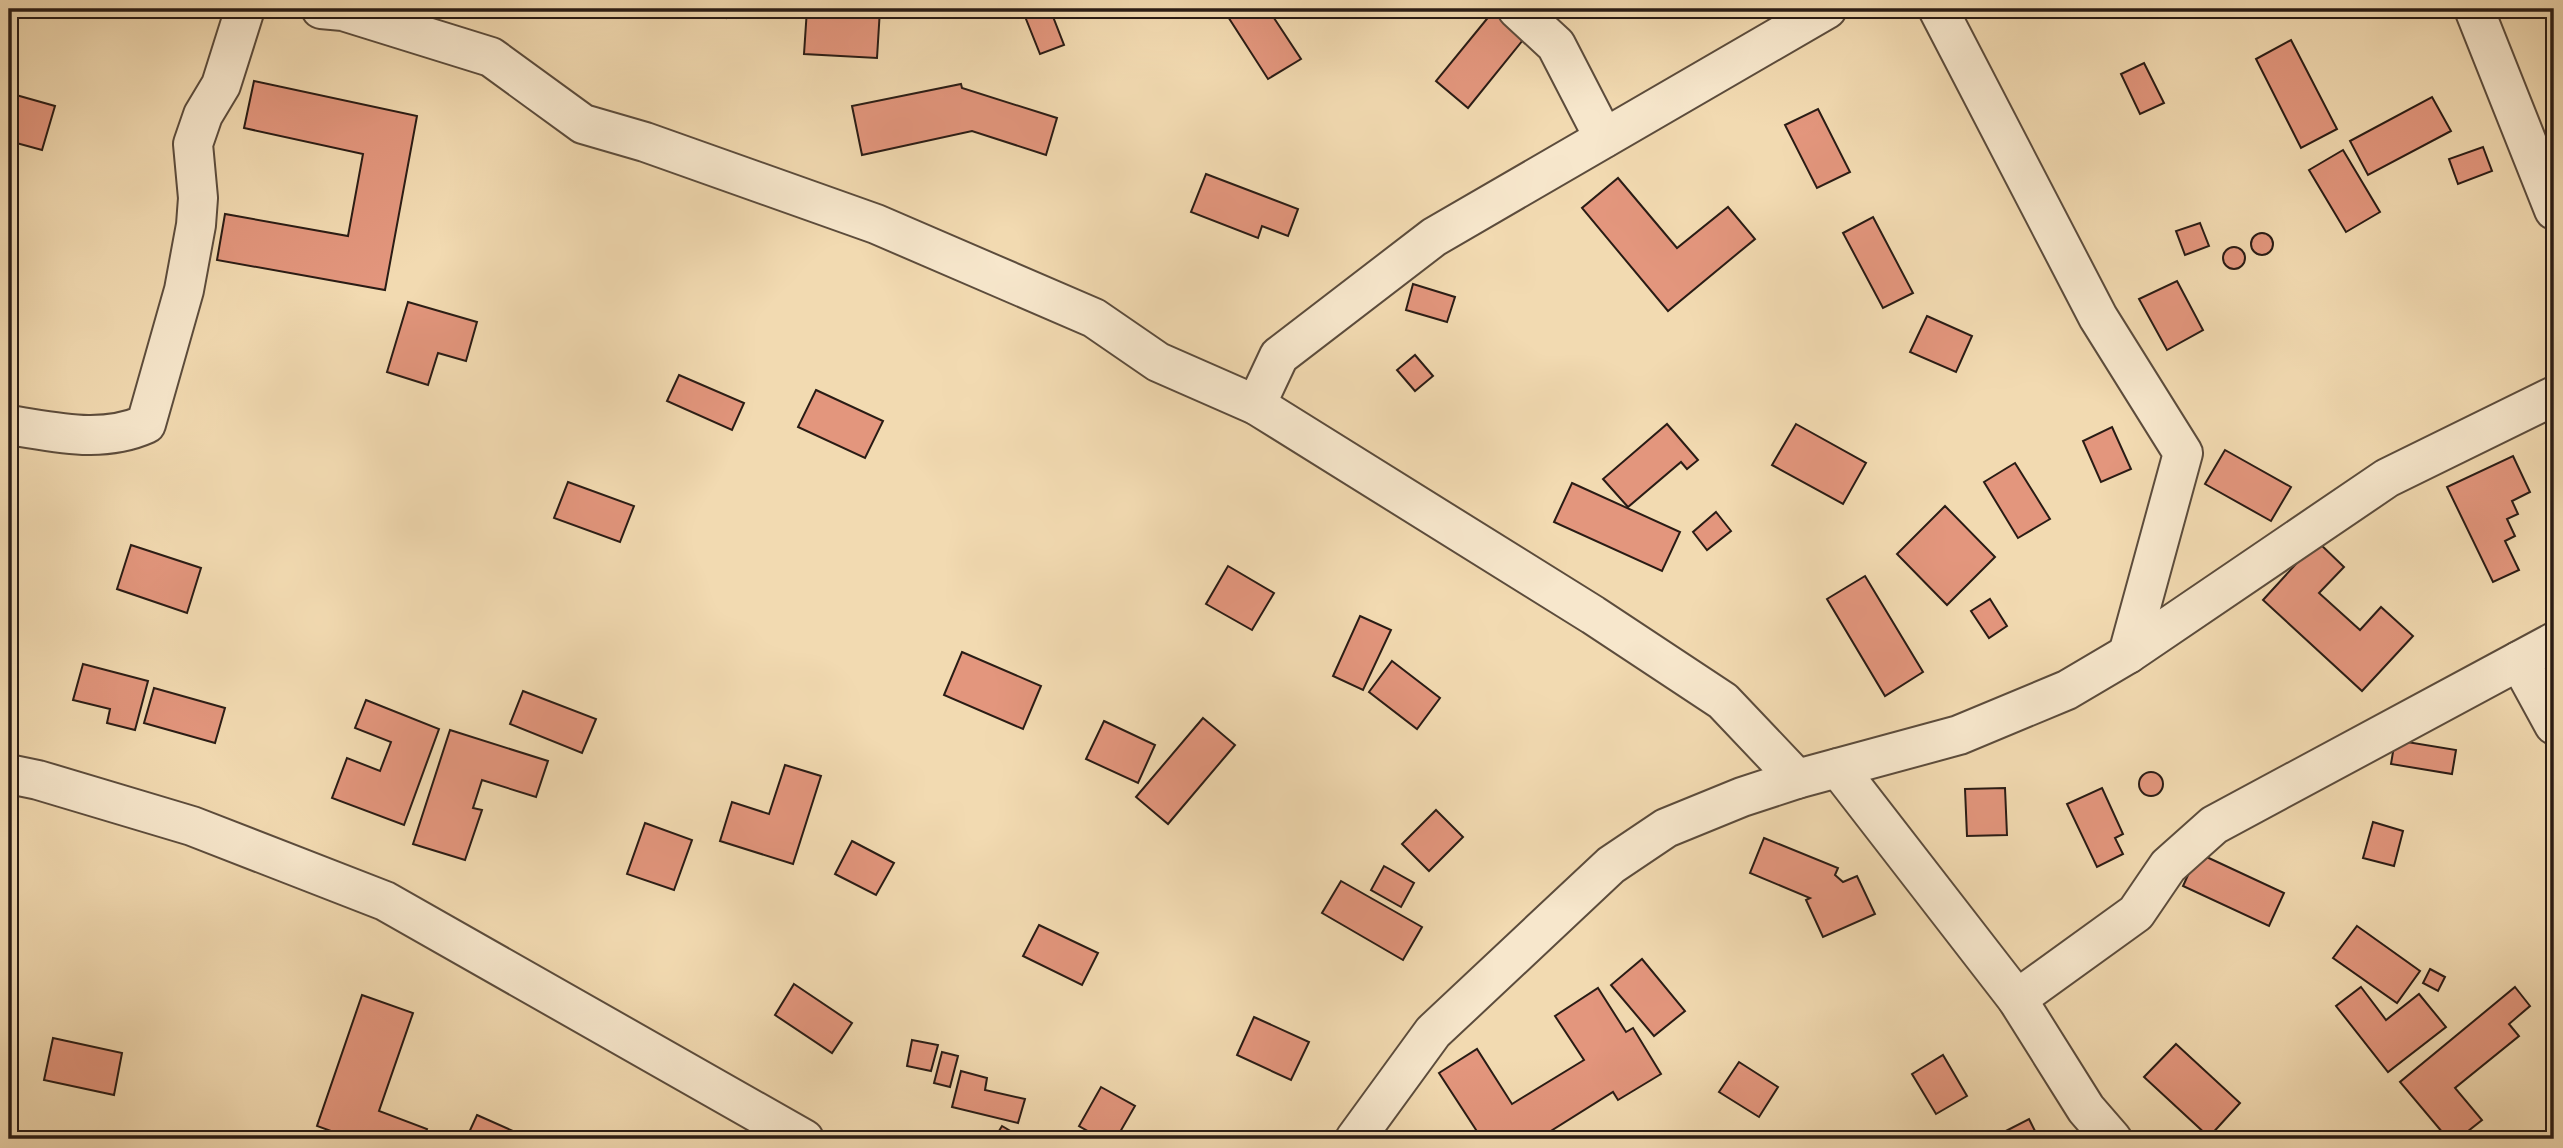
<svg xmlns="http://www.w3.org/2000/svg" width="2563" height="1148" font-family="'IM FELL Double Pica',serif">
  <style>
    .building { fill: #e3967d; stroke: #2a1c15; stroke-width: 2 }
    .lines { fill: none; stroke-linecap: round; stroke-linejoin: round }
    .minor-casing { stroke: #5c4c3c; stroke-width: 42 }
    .minor { stroke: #f7e7cc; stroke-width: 38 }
  </style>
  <rect width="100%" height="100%" fill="#f2dab1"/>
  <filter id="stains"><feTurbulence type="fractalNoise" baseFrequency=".00286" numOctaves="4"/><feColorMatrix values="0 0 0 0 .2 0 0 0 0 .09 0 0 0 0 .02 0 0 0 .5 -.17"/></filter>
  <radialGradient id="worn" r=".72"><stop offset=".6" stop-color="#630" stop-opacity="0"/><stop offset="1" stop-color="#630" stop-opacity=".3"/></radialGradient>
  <g class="building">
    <polygon points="704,9 729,9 726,18 704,12"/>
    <polygon points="807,9 880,9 877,58 804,54"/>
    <polygon points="1022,9 1050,9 1064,45 1040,54"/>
    <polygon points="1223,9 1268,9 1301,59 1268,79"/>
    <polygon points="1495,9 1527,35 1468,108 1436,81"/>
    <polygon points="2291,40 2337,129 2301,148 2256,59"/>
    <polygon points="2144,63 2164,103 2140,114 2121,74"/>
    <polygon points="254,81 417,116 385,290 217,260 225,214 348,236 363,154 244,128"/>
    <polygon points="961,84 962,88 1057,118 1046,155 972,131 862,155 852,106"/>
    <polygon points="9,93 55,106 42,150 9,141"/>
    <polygon points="2432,97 2451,131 2368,175 2350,141"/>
    <polygon points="1818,109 1850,172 1817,188 1785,125"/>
    <polygon points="2483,147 2492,171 2458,184 2449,159"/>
    <polygon points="2343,150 2380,212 2346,232 2309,170"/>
    <polygon points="1206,174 1298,209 1288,236 1262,226 1258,238 1191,212"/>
    <polygon points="1618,178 1677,248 1728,207 1755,239 1668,311 1582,208"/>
    <polygon points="1873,217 1913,293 1883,308 1843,233"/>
    <polygon points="2200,223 2209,246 2185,255 2176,231"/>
    <circle cx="2262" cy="244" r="11"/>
    <circle cx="2234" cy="258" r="11"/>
    <polygon points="2177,281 2203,330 2167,350 2139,299"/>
    <polygon points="1413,284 1455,297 1447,322 1406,310"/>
    <polygon points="408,302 477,322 466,361 438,353 428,385 387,372"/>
    <polygon points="1927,316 1972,336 1956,372 1910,352"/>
    <polygon points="1415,355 1433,376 1415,391 1397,370"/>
    <polygon points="679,375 744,403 732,430 667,401"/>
    <polygon points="816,390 883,421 865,458 798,427"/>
    <polygon points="1667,424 1698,460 1687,469 1681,462 1628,507 1603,479"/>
    <polygon points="1796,424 1866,463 1843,504 1772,465"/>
    <polygon points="2112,427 2131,469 2101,482 2083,441"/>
    <polygon points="2225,450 2291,487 2271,521 2205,484"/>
    <polygon points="2513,456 2530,492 2512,501 2518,514 2507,519 2515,536 2505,541 2519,570 2493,582 2447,487"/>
    <polygon points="2015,463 2050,519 2018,538 1984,482"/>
    <polygon points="568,482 634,506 620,542 554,518"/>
    <polygon points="1572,483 1680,532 1662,571 1554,522"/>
    <polygon points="1945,506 1995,557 1947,605 1897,554"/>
    <polygon points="1716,512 1731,531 1707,550 1693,532"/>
    <polygon points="2317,541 2344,567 2319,593 2360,630 2381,607 2413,636 2362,691 2263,600"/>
    <polygon points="131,545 201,568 187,613 117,589"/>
    <polygon points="1228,566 1274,593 1252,630 1206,604"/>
    <polygon points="1865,576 1923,672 1885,696 1827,599"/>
    <polygon points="1990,599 2007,626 1989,638 1971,611"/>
    <polygon points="1360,616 1391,630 1363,690 1333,676"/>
    <polygon points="962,652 1041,686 1023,729 944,695"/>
    <polygon points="1392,661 1440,698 1417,729 1369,692"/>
    <polygon points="83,664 148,681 135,730 107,723 110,709 73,700"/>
    <polygon points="154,688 225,708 215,743 144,723"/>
    <polygon points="523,691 596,719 582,753 510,724"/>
    <polygon points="366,700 439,729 404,825 332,798 347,758 380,771 391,742 355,728"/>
    <polygon points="1203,718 1235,745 1168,824 1136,797"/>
    <polygon points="1104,721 1155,745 1138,783 1086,759"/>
    <polygon points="450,730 548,761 536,797 482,780 473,808 482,810 465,860 413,844"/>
    <polygon points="2395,740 2456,750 2452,774 2391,764"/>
    <polygon points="785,765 821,776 793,864 720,841 732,802 769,814"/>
    <circle cx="2151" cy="784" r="12"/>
    <polygon points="2005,788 2007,835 1967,836 1965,789"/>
    <polygon points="2102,788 2123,834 2115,838 2123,854 2097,867 2067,804"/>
    <polygon points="1436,810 1463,837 1429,871 1402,844"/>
    <polygon points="2373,822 2403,831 2394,866 2363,858"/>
    <polygon points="645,823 692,840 674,890 627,874"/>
    <polygon points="1764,838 1838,868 1835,875 1843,882 1857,876 1875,914 1823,937 1806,900 1810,898 1750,873"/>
    <polygon points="852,841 894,863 876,895 835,874"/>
    <polygon points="2198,853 2284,893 2269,926 2183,886"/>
    <polygon points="1384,866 1414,883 1401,907 1371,890"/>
    <polygon points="1341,881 1422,927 1403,960 1322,913"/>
    <polygon points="1039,925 1098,953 1082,985 1023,956"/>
    <polygon points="2357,926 2420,971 2397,1003 2333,958"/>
    <polygon points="1642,959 1685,1011 1654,1036 1611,985"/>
    <polygon points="2430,969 2445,977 2438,991 2423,983"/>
    <polygon points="794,984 852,1023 832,1053 775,1015"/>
    <polygon points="2361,987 2386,1020 2419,994 2446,1027 2388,1072 2336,1006"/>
    <polygon points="2515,987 2530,1006 2509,1024 2519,1036 2455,1088 2482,1120 2458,1139 2448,1139 2400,1082"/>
    <polygon points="1598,988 1626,1032 1633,1028 1661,1074 1618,1100 1613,1092 1538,1139 1482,1139 1439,1073 1477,1049 1512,1104 1584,1060 1555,1016"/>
    <polygon points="362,995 413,1013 379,1111 427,1129 423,1139 353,1139 317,1126"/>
    <polygon points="1254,1017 1309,1042 1291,1080 1237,1055"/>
    <polygon points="53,1038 122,1053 114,1095 44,1080"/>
    <polygon points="912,1040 938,1045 931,1071 907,1066"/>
    <polygon points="2176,1044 2240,1103 2209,1137 2144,1077"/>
    <polygon points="942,1052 958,1056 950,1087 934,1083"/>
    <polygon points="1943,1055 1967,1096 1936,1114 1912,1074"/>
    <polygon points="1739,1062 1778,1087 1759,1117 1719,1092"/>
    <polygon points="961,1071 987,1078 985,1090 1025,1099 1018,1123 952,1107"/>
    <polygon points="1101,1087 1135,1106 1116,1139 1102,1139 1079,1126"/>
    <polygon points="477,1115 531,1139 466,1139"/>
    <polygon points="2029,1119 2039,1139 1990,1139 2000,1134"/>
    <polygon points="1002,1126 1024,1139 994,1139"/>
  </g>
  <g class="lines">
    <defs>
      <g id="minor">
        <polyline points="321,9 343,11 491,57 583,124 645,142 876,224 1094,318 1158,362 1256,405 1593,615 1723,701 1797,779"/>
        <polyline points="1517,9 1556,45 1604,138"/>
        <polyline points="1938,9 2098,317 2183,453 2128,654"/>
        <polyline points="2474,9 2554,210"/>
        <polyline points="1256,405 1279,356 1434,237 1827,9"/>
        <path d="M9,425C56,432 101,444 146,424L184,290L196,225L198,198L193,144L203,115L221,85L245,9"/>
        <polyline points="2519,661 2554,725"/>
        <polyline points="1838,768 2017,999 2086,1109 2112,1139"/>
        <polyline points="9,774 38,780 192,826 385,901 804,1139"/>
        <polyline points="2017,999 2136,913 2168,866 2214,825 2554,642"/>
        <polyline points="1355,1139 1433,1032 1611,865 1666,828 1742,797 1797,779 1959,735 2067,690 2128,654 2387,478 2554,396"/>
      </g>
    </defs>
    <use href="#minor" class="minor-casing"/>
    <use href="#minor" class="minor"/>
  </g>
  <rect width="2563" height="1148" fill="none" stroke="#f2dab1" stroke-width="35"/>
  <rect x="10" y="10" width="2542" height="1127" fill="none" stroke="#2a1c15" stroke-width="3.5"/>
  <rect x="18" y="18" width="2528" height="1113" fill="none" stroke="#2a1c15" stroke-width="2"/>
  <rect width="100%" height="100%" filter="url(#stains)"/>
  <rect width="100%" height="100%" fill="url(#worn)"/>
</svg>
